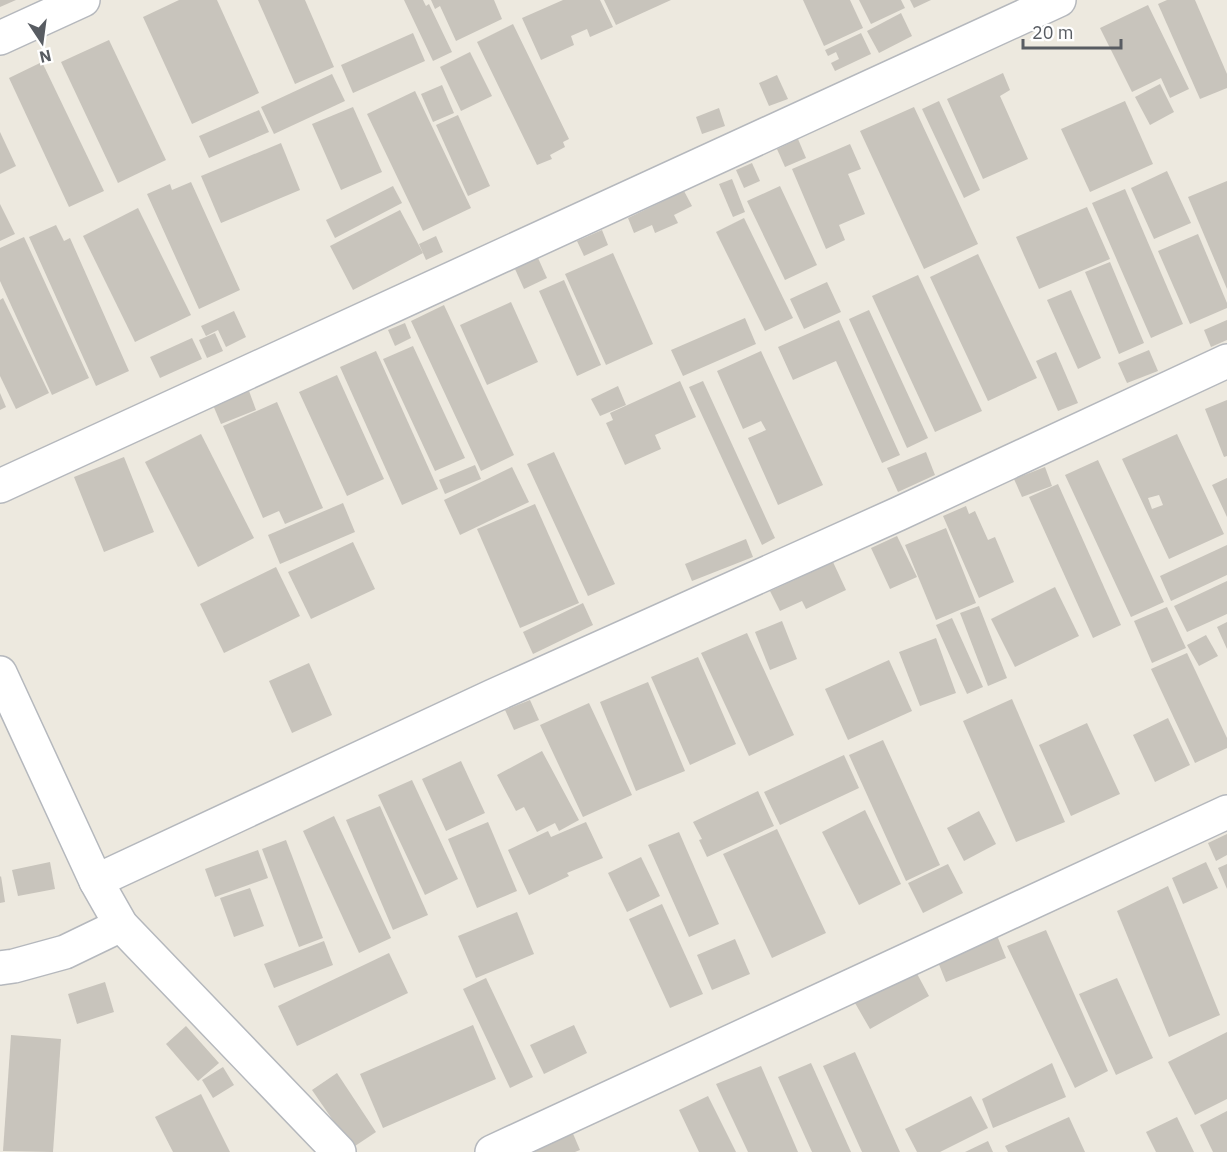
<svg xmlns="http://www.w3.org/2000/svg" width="1227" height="1152" font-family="'IBM Plex Sans',sans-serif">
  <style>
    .building { fill: #c8c4bc; fill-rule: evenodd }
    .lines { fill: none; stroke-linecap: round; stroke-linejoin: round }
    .minor-casing { stroke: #b5b8bd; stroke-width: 36 }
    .minor { stroke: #fff; stroke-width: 33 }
  </style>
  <rect width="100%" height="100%" fill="#ede9df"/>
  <g class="building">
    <polygon points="0,0 16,0 0,7"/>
    <polygon points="179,0 217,0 259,93 192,124 143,17"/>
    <polygon points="258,0 305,0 334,67 295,84"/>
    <polygon points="404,0 423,0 426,6 429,4 452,52 433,61"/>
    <polygon points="431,0 494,0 502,19 456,41 440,6 435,9"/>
    <polygon points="563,0 600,0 613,27 590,37 587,29 571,36 574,45 541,60 522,18"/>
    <polygon points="604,0 671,0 616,25"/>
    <polygon points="803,0 850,0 863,28 824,46"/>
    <polygon points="859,0 901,0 905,8 871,24"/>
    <polygon points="910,0 931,0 914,8"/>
    <polygon points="1167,0 1195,0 1227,74 1227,88 1200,99 1158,4"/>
    <polygon points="1148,5 1189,89 1170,98 1161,78 1132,92 1100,28"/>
    <polygon points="901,13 912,36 879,53 867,31"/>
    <polygon points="513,24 569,139 563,142 565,147 550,155 552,159 537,165 477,42"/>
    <polygon points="413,33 425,61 353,93 341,65"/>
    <polygon points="861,33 871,54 835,71 831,63 839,59 836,52 828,56 825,50"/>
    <polygon points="109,40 166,160 118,183 61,62"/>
    <polygon points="470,52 492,96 461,111 440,67"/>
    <polygon points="42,62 104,191 69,207 9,78"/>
    <polygon points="1003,73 1010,90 1000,96 1028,159 983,179 947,99"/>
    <polygon points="332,74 345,101 274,134 261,107"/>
    <polygon points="777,75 788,99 769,106 759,83"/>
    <polygon points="1160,84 1174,112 1150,125 1135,97"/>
    <polygon points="442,85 454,113 433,122 421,94"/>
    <polygon points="415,91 471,208 423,231 367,114"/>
    <polygon points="939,101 980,190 964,198 922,109"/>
    <polygon points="1125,101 1153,164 1090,192 1061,129"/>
    <polygon points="353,107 382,172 341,190 312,124"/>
    <polygon points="914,107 978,244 924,269 860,131"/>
    <polygon points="719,108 725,126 702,134 696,117"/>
    <polygon points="259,110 269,132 209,158 199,136"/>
    <polygon points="458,115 490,186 468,196 436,125"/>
    <polygon points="0,132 16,166 0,174"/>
    <polygon points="798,139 806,158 785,167 777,149"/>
    <polygon points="281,143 300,190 221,223 201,176"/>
    <polygon points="850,144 861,169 848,174 865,214 839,225 845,240 826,249 792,169"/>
    <polygon points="752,163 760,181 744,188 736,170"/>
    <polygon points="1167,171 1191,223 1154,239 1131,188"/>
    <polygon points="732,179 745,212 733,217 719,184"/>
    <polygon points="1227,181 1227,289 1188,197"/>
    <polygon points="191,182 240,290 199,309 147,194 170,184 172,190"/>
    <polygon points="393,186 402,203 335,238 326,220"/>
    <polygon points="780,186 817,265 785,280 747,201"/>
    <polygon points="1125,189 1183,324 1151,338 1092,203"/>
    <polygon points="684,191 692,206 674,215 678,223 655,233 652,225 634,233 628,218"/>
    <polygon points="0,204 15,234 0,241"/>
    <polygon points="1087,207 1110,259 1039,289 1016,237"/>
    <polygon points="138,208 191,315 135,342 83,236"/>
    <polygon points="400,210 423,253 353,290 330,246"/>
    <polygon points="744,218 793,318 765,331 716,232"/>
    <polygon points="56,225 64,241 70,238 129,371 96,386 29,237"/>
    <polygon points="602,230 608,245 584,256 577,241"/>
    <polygon points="1198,234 1227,303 1227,308 1190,324 1158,251"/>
    <polygon points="436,236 443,252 426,260 419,244"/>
    <polygon points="24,237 89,378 52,395 0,281 0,248"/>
    <polygon points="613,253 653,344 606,365 565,274"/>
    <polygon points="978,254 1037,378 988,401 930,277"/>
    <polygon points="538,258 547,278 524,289 515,269"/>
    <polygon points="1110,262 1144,343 1119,354 1085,272"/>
    <polygon points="918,275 982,411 935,432 872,296"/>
    <polygon points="564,280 601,365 577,376 539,291"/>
    <polygon points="827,282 841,312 804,329 790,299"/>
    <polygon points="1071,290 1101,358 1078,369 1047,300"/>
    <polygon points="3,298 49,393 16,409 0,376 0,300"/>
    <polygon points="511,302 538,362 487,385 460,325"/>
    <polygon points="444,305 514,455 481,471 411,321"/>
    <polygon points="869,310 928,438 907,448 849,319"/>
    <polygon points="234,311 246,337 226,347 218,330 206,336 201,326"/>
    <polygon points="745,318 756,344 683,376 671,350"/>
    <polygon points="839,320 900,455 882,463 836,361 793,380 778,347"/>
    <polygon points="1227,320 1227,340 1211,347 1204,330"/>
    <polygon points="405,323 411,338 395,346 388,330"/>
    <polygon points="215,333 223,351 207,358 199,340"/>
    <polygon points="192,338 202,359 160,378 150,357"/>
    <polygon points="413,346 465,458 435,471 383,359"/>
    <polygon points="1149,350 1158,371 1127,383 1118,363"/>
    <polygon points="376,351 438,489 402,505 340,367"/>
    <polygon points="761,351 823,485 778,505 748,438 766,430 761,421 743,429 717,371"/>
    <polygon points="1056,352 1078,403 1058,411 1036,361"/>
    <polygon points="337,375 384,479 347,496 299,392"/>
    <polygon points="680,381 696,417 655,435 661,449 625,465 606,423 613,420 610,413"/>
    <polygon points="703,381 775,538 762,545 689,387"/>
    <polygon points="618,386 626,405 600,416 591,399"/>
    <polygon points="249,391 256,410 221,424 213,405"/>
    <polygon points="0,393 6,407 0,410"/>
    <polygon points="1227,400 1227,456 1224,457 1205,409"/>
    <polygon points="277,402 323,508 285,524 279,511 263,518 223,426"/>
    <polygon points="201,434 254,538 198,567 145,462"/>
    <path d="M1177,434L1224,534L1169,559L1122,459ZM1159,495L1163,505L1152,509L1148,498Z"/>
    <polygon points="554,452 615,584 588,596 527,464"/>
    <polygon points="926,452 935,475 898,492 887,468"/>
    <polygon points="124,457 154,532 104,552 74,477"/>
    <polygon points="1098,460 1164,602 1131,617 1065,475"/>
    <polygon points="475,465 481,479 445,494 439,480"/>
    <polygon points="512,467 529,502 460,535 444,500"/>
    <polygon points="1045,467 1052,486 1022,497 1014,479"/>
    <polygon points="1227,478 1227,517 1212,485"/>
    <polygon points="1058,484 1121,625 1093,638 1029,497"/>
    <polygon points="343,503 355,532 280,564 268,535"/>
    <polygon points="535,504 579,603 520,628 477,529"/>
    <polygon points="966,506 969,514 975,511 988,540 995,537 1014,582 979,598 943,516"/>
    <polygon points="946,528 976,603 936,620 905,545"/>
    <polygon points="897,536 917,577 890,589 871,548"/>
    <polygon points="746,539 753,557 692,581 685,564"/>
    <polygon points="353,542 375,589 311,619 288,572"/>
    <polygon points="1227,545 1227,575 1171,601 1160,576"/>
    <polygon points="833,562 846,590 806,609 802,601 780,611 770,591"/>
    <polygon points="276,567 300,616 224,653 200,604"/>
    <polygon points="1227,581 1227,614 1187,632 1174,606"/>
    <polygon points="1055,587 1079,636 1015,667 991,619"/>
    <polygon points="583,603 593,625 533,654 523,632"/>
    <polygon points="979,606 1007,678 988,686 960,613"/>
    <polygon points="1167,607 1186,648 1152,663 1134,621"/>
    <polygon points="952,618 983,687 967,694 936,625"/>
    <polygon points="782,621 797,659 770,670 755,632"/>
    <polygon points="1227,622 1227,649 1217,627"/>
    <polygon points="747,633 794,735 749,756 701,653"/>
    <polygon points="1206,635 1218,656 1199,666 1187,645"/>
    <polygon points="936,638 956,693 920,706 899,652"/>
    <polygon points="1187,653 1227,738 1227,748 1195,763 1151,669"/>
    <polygon points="698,657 736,744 690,765 651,677"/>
    <polygon points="889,660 912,711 848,740 825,689"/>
    <polygon points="309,663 332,715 292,733 269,681"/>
    <polygon points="648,682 685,771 636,791 600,702"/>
    <polygon points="1012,699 1065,822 1016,842 963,721"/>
    <polygon points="530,700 539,720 514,730 505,710"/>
    <polygon points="589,703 632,795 583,817 540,725"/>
    <polygon points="1168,718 1190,765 1155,782 1133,735"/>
    <polygon points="1087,723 1120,794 1071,816 1039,745"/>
    <polygon points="883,740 940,865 906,881 849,755"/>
    <polygon points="542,751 579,820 559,831 555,823 537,832 524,807 516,811 497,775"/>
    <polygon points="844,755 859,788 780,825 764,792"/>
    <polygon points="461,761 485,813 446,831 422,779"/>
    <polygon points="412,780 458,879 425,895 378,795"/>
    <polygon points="758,791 774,826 707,857 699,840 702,839 693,822"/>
    <polygon points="380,806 428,915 393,930 346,820"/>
    <polygon points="865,810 901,884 859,905 822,832"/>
    <polygon points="979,811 996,844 964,861 947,828"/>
    <polygon points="334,816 391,938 359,953 303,831"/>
    <polygon points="488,822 517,891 477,908 448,839"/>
    <polygon points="586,822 603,858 567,873 569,876 529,895 508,850 548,831 551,837"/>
    <polygon points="777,829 826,933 772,958 723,854"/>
    <polygon points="679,832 719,924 689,937 648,845"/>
    <polygon points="1227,834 1227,855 1216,861 1208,843"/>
    <polygon points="286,840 323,938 299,947 262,849"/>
    <polygon points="258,850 268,878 215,897 205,869"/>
    <polygon points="641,857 660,896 627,912 608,873"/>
    <polygon points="50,862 55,889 18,896 12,870"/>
    <polygon points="1206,862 1218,888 1183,904 1172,878"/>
    <polygon points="948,864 963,893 923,913 908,883"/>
    <polygon points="1227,864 1227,889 1218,868"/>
    <polygon points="1,876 5,902 0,903 0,877"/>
    <polygon points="1168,886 1220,1015 1169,1037 1117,911"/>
    <polygon points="250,888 264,926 234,937 220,898"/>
    <polygon points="662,904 703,994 670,1008 629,919"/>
    <polygon points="517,912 534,954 476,978 458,936"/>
    <polygon points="1046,930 1108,1071 1075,1088 1007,946"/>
    <polygon points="996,933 1006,958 946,982 936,957"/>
    <polygon points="735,939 750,974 712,990 697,955"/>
    <polygon points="324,941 333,965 274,988 264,964"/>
    <polygon points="389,953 408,993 297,1046 278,1006"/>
    <polygon points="915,970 929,996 870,1029 855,1003"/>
    <polygon points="486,978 533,1077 510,1088 463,989"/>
    <polygon points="1117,978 1153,1058 1116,1075 1079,994"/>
    <polygon points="105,982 114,1012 77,1024 68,994"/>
    <polygon points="473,1025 496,1079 383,1128 360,1074"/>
    <polygon points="574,1025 587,1053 544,1074 530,1045"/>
    <polygon points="186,1026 219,1063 198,1081 166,1044"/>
    <polygon points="1227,1032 1227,1099 1195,1115 1168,1062"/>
    <polygon points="11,1035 61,1039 53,1152 3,1151"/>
    <polygon points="855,1052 900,1152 862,1152 823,1066"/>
    <polygon points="811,1063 851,1152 812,1152 778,1077"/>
    <polygon points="1052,1063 1066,1097 993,1128 982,1099"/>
    <polygon points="761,1066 798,1152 748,1152 716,1084"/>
    <polygon points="223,1067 234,1085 213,1098 202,1080"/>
    <polygon points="337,1073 376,1132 352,1148 312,1090"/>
    <polygon points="201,1094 230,1152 173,1152 155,1117"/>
    <polygon points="708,1096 736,1152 699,1152 679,1110"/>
    <polygon points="971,1096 988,1128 940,1152 917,1152 905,1129"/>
    <polygon points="1227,1111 1227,1152 1213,1152 1200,1125"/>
    <polygon points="1069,1117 1085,1152 1008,1152 1005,1146"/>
    <polygon points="1177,1117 1194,1152 1156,1152 1146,1132"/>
    <polygon points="571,1129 580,1150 575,1152 520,1152"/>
    <polygon points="988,1141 993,1152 965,1152"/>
  </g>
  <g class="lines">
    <defs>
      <g id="minor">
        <polyline points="0,38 83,0"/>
        <polyline points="0,486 1059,0"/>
        <polyline points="0,673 96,881 121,925 339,1152"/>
        <polyline points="96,881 493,696 898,514 1227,361"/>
        <polyline points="0,968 14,966 65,952 121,925"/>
        <polyline points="492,1152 1227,812"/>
      </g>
    </defs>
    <use href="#minor" class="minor-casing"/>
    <use href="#minor" class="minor"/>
  </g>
  <g transform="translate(42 42) rotate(167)" stroke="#ffffff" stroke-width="4.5" paint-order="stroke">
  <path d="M0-4.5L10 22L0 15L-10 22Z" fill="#585c62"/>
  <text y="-9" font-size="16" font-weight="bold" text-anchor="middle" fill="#585c62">N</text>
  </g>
  <path d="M1023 39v9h98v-9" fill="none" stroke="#585c62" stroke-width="3"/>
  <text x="1032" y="39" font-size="18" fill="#585c62" stroke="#ffffff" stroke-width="4.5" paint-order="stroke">20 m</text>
</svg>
